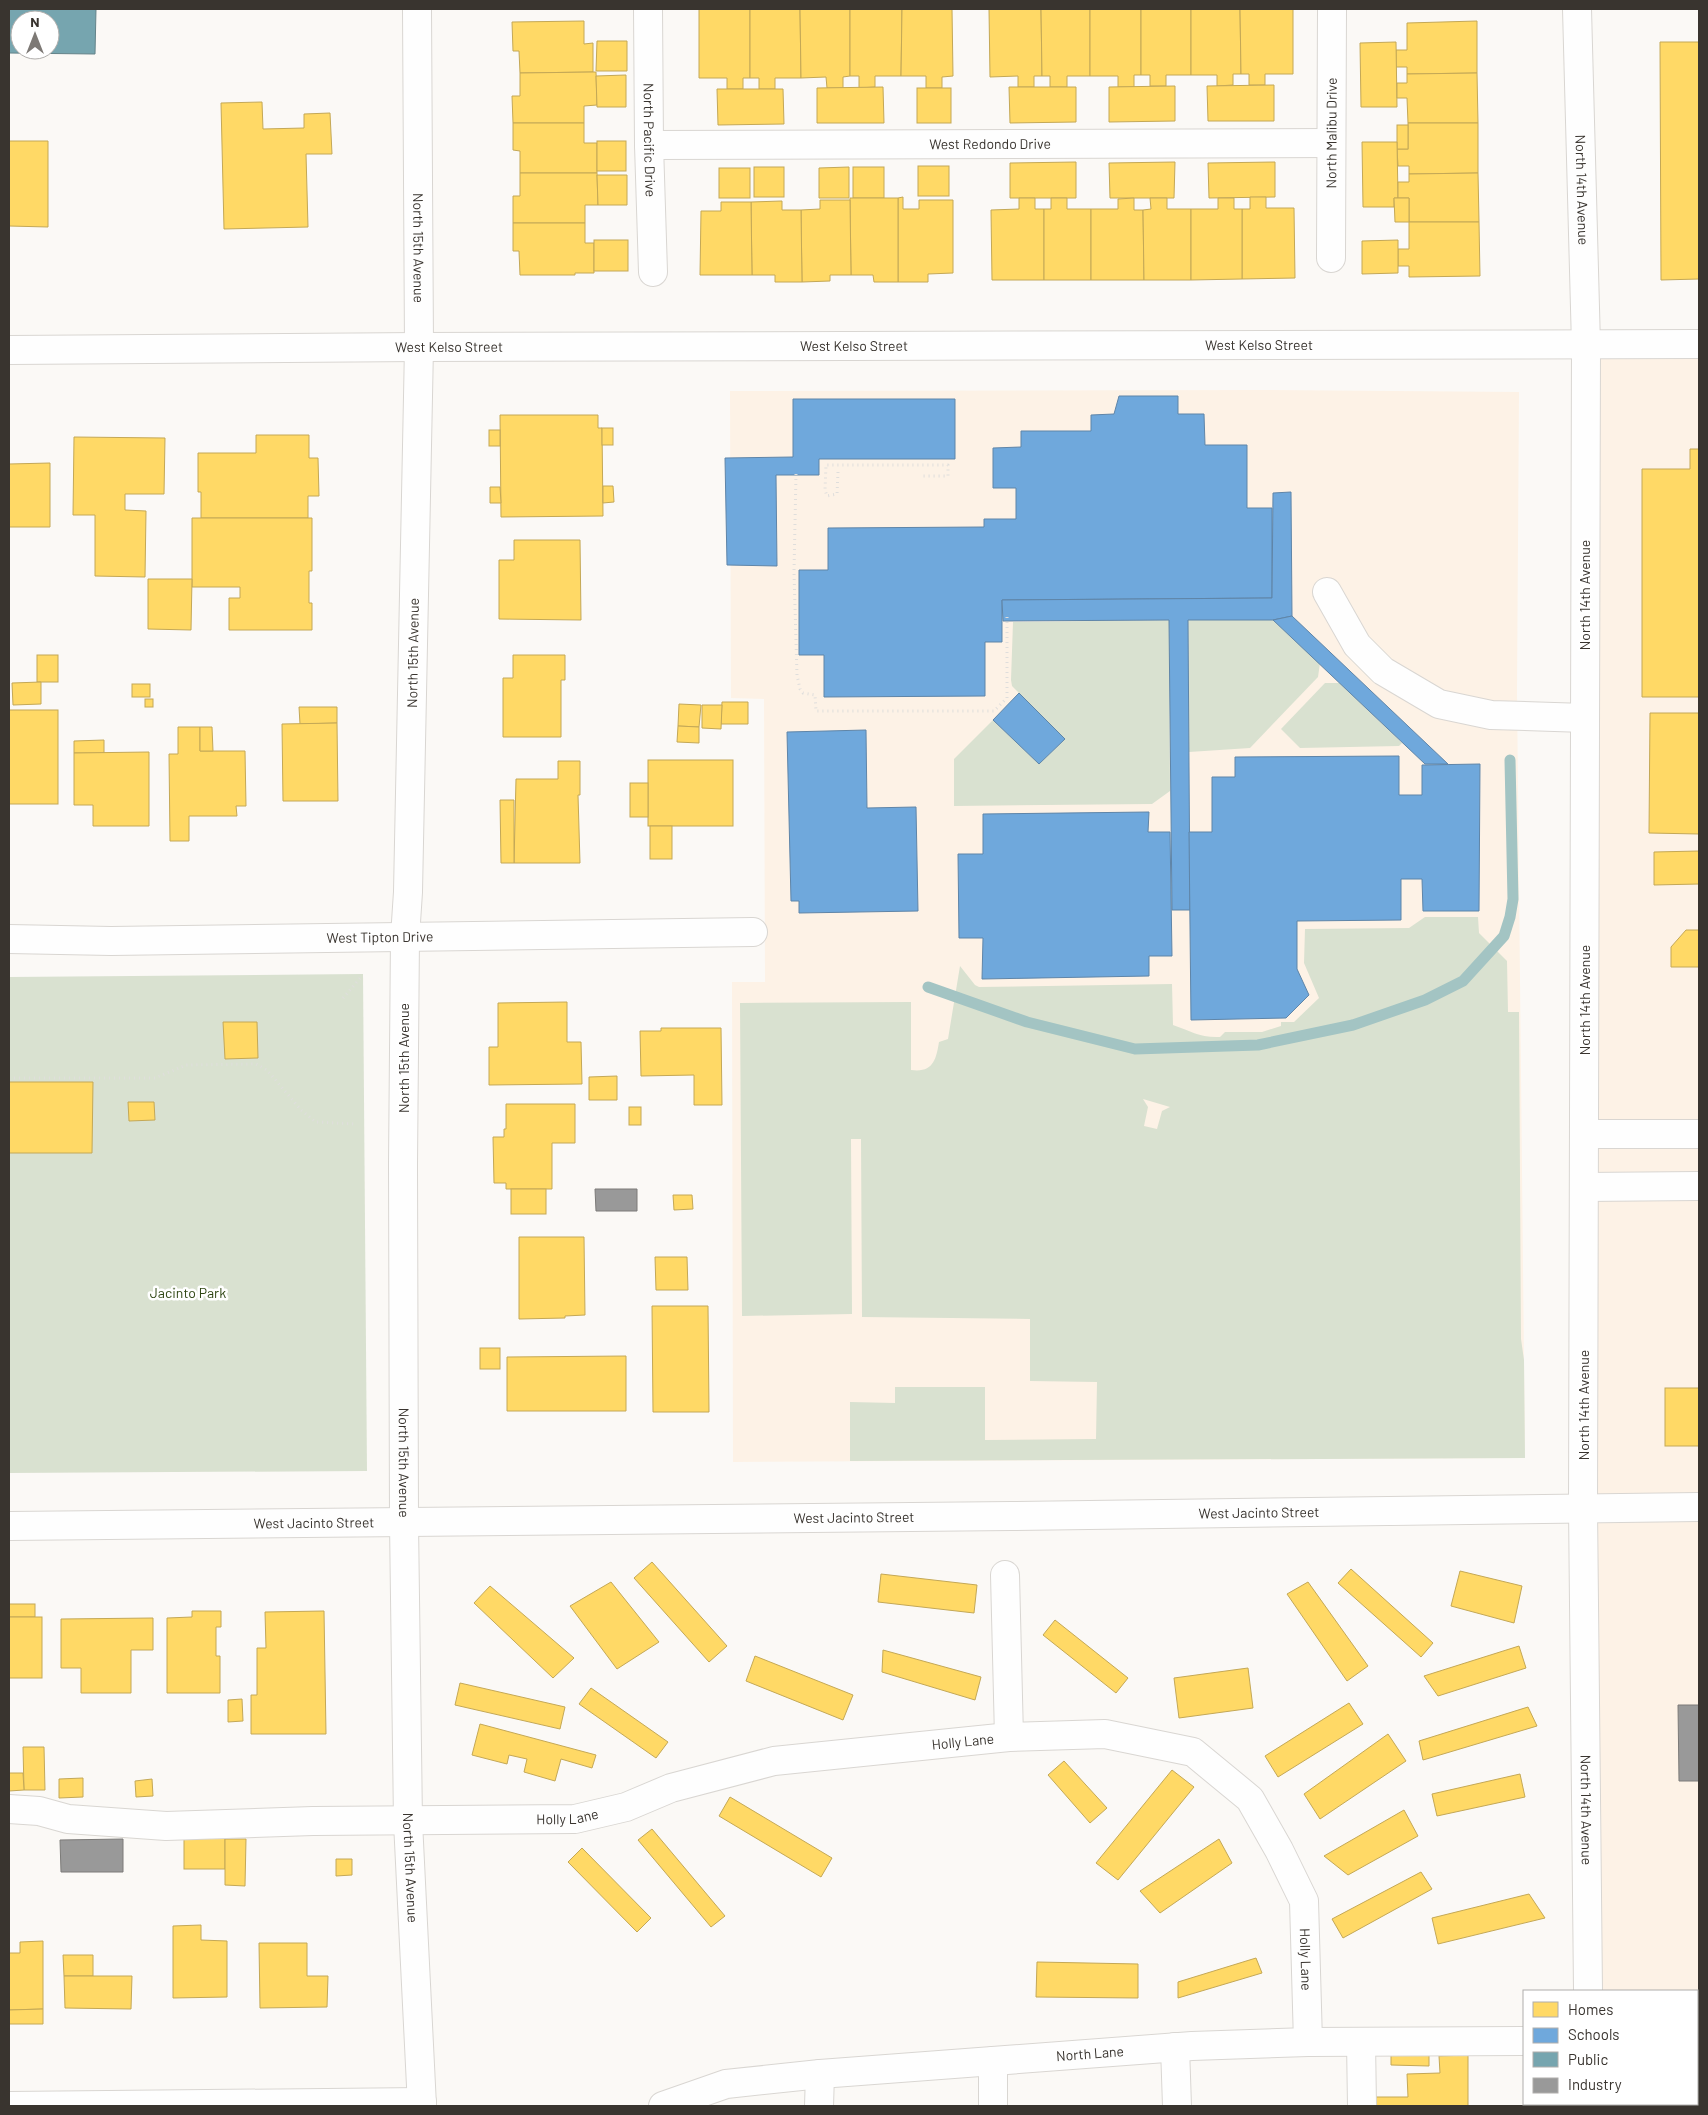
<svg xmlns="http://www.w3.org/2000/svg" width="1708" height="2115" font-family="Barlow,sans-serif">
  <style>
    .built { fill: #fdf2e6 }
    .green { fill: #d9e1d0; fill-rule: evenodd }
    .homes { fill: #ffd966; stroke: #c4a856 }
    .schools { fill: #6fa8dc; stroke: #5f85a8 }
    .public { fill: #76a5af; stroke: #648389; fill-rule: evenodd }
    .industry { fill: #999; stroke: #7c7b79 }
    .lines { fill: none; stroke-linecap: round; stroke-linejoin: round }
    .stream { stroke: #a3c4c3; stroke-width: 11 }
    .minor-casing { stroke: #d9d6d2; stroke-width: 30 }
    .path { stroke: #dfdedc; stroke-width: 3; stroke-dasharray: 1 4; stroke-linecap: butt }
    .minor { stroke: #fefefe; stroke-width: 28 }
    .labels { text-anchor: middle; stroke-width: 5; stroke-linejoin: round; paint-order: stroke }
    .street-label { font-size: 14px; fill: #39342f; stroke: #fff }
    .park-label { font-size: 14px; fill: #2e4512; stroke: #fff }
  </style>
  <rect width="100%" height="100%" fill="#fbf9f6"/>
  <g class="built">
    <polygon points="1699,344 1699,2106 1589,2106 1589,2104 1697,2104 1697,1991 1588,1991 1586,345"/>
    <polygon points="1258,390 1519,392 1517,692 1525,1458 733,1462 732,982 765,982 764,699 731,698 730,391"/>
  </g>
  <g class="green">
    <polygon points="1169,620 1170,791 1152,804 954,806 954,759 993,720 1039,764 1065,739 1012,686 1011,680 1013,622"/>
    <polygon points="1188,620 1273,620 1320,663 1318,677 1250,748 1189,752"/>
    <polygon points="1325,683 1340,683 1402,743 1399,746 1300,748 1281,729"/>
    <path d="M1425,917H1478L1479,933L1507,961L1508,1012H1519L1521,1339L1524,1360L1525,1458L850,1461V1402L895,1403V1387H985V1440L1096,1439L1097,1382L1030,1381V1319L862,1317L861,1139H851L852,1314L742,1316L740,1003L911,1002V1070C933,1073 936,1060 939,1042L948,1039L960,966L975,985L979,987L1172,984L1173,1025C1191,1031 1200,1038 1220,1037L1225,1032H1262L1281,1026V1022H1294L1319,998L1304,963L1305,929L1409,928ZM1143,1099L1170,1107L1162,1111L1157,1129L1144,1126L1148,1107Z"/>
    <polygon points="363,974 367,1471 9,1473 9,977"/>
  </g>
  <g class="homes">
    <polygon points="699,9 750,9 750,78 743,78 743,89 727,89 727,78 699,78"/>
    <polygon points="750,9 800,9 801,78 775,78 775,89 759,89 759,78 750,78"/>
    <polygon points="800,9 850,9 850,76 843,77 843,88 827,88 826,77 801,78"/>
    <polygon points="850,9 902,9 901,76 875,76 875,87 859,88 859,76 850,76"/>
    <polygon points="902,9 952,9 953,76 942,77 942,88 926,88 926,76 901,76"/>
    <polygon points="989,9 1041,9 1042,76 1034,76 1034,87 1018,87 1018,76 990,77"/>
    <polygon points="1041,9 1090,9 1090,76 1067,76 1067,87 1050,87 1050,76 1042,76"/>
    <polygon points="1090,9 1141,9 1141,75 1134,75 1134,87 1118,87 1118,76 1090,76"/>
    <polygon points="1141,9 1191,9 1191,75 1166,75 1166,86 1150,86 1150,75 1141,75"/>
    <polygon points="1191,9 1240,9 1241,74 1233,74 1233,85 1217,86 1217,75 1191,75"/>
    <polygon points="1240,9 1293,9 1293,74 1265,74 1265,85 1249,85 1249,74 1241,74"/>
    <polygon points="584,21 584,44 593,43 593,72 520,73 519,51 513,51 512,22"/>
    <polygon points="1477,21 1477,73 1407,74 1407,67 1396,67 1396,50 1407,50 1407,23"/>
    <polygon points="597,41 627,41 627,71 596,71"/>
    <polygon points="1396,42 1397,107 1361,107 1360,43"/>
    <polygon points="1660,42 1699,42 1699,279 1661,280"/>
    <polygon points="593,72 596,72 597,105 584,106 584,123 513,123 512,96 520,96 520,73"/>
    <polygon points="1477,73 1478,123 1408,123 1407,98 1397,98 1397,83 1407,83 1407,74"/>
    <polygon points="626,75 626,107 597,107 596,76"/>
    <polygon points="1274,85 1274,121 1208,121 1207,86"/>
    <polygon points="1175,86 1175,121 1109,122 1109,87"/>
    <polygon points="883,87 884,123 817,123 817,88"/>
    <polygon points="1009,87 1076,87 1076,122 1010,123"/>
    <rect x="917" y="88" width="34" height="35"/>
    <polygon points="717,89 783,89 784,124 718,125"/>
    <polygon points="262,102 263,129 304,128 304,114 330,113 332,154 306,154 308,227 224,229 221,103"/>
    <polygon points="513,123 584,123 584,143 597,143 597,173 520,173 520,151 513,150"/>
    <polygon points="1408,123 1478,123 1478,173 1409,174 1409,166 1398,166 1397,149 1408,149"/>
    <rect x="1397" y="125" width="11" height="24"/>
    <polygon points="9,141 48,141 48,227 9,226"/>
    <rect x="597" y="141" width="29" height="30"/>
    <polygon points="1362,142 1397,142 1398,198 1394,198 1394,207 1363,207"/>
    <polygon points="1076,162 1076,198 1010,198 1010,163"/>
    <polygon points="1175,162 1174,198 1110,198 1109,163"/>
    <polygon points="1275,162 1275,197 1209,198 1208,163"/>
    <rect x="918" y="166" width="31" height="30"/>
    <rect x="754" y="167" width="30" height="30"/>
    <polygon points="849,167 849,198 819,198 819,168"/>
    <rect x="853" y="167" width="31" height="31"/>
    <rect x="719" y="168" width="31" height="30"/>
    <polygon points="520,173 597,173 598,205 585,205 585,223 513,223 513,196 520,196"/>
    <polygon points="1478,173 1479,222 1409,222 1409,198 1398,198 1398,182 1409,182 1409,174"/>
    <polygon points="597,175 627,175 627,205 598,205"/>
    <polygon points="903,197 903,209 919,209 919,200 953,200 953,273 928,274 928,282 898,282 898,198"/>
    <polygon points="1250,197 1266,197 1266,208 1294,208 1295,278 1242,279 1242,209 1250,209"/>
    <polygon points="850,198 898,198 898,282 874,282 873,275 851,275"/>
    <polygon points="1019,198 1035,198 1035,209 1044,209 1044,280 992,280 991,210 1019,209"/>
    <polygon points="1051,198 1067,198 1067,209 1091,209 1091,280 1044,280 1044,209 1051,209"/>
    <polygon points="1134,198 1134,210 1143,210 1144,280 1091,280 1091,209 1118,209 1118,199"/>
    <polygon points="1150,198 1167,198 1167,209 1191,209 1191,280 1144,280 1143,210 1151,209"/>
    <polygon points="1218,198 1234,198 1234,209 1242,209 1242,279 1191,280 1191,209 1218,209"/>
    <polygon points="1394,198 1409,198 1409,222 1395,222"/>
    <polygon points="820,200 850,200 851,275 830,275 830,281 802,282 801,210 820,209"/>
    <polygon points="782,201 782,210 801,210 802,282 775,282 775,275 752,275 751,202"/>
    <polygon points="721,202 751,202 752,275 700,275 701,211 721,211"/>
    <polygon points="1409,222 1479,222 1480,276 1409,277 1409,266 1398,266 1398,249 1409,249"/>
    <polygon points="513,223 585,223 585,243 594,243 594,273 575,273 575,275 520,275 519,251 513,251"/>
    <rect x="594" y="240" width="34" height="31"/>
    <polygon points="1398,240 1398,273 1362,274 1362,241"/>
    <polygon points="500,415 598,415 598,428 602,428 603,516 501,517"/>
    <rect x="602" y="428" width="11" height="17"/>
    <rect x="489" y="430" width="11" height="16"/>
    <polygon points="256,435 309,435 309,458 318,458 319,496 308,496 308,518 201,518 201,492 198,492 198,453 256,453"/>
    <polygon points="74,437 165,438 164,494 125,494 125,510 146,511 145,577 95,576 95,515 73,515"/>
    <polygon points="1690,449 1699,449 1699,697 1642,697 1642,469 1690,469"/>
    <polygon points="50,463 50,527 9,527 9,464"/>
    <polygon points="603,486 613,486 614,502 603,503"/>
    <polygon points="490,487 500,487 501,503 490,503"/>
    <polygon points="192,518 312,518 312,571 309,571 309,603 312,603 312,630 229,630 229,598 240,598 240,587 192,587"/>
    <polygon points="514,540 580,540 581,620 499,619 499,560 514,560"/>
    <polygon points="148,579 192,579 191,630 148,629"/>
    <rect x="37" y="655" width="21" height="27"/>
    <polygon points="513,655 565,655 565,680 561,680 561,737 503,737 503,678 513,678"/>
    <polygon points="41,682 41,704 13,705 12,683"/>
    <rect x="132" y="684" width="18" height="13"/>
    <rect x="145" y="699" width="8" height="8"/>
    <polygon points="722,702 748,702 748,724 721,724"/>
    <polygon points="679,704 701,705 699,727 678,726"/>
    <polygon points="702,705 722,705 721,729 702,728"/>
    <polygon points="299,707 337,707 337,723 300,724"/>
    <rect x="9" y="710" width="49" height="94"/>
    <polygon points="1650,713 1699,713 1699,834 1649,833"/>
    <polygon points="337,723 338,801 283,801 282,724"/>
    <polygon points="678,726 699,727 699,743 677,742"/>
    <polygon points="178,727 200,727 200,751 245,751 246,806 236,806 237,816 189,816 189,841 170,841 169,754 178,754"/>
    <polygon points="200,727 212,727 213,751 200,751"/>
    <polygon points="104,740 104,753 74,753 74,741"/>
    <polygon points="149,752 149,826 93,826 93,805 74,805 74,753"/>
    <rect x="648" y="760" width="85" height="66"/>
    <polygon points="558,761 580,761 580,795 578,795 580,863 514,863 516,779 558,779"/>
    <rect x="630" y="783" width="18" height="34"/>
    <polygon points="500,800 514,800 514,863 501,863"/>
    <rect x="650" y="826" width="22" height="33"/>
    <polygon points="1699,851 1699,884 1654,885 1654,852"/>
    <polygon points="1686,930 1699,930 1699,967 1671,967 1671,947"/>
    <polygon points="567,1002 567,1042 581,1042 582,1084 489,1085 489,1047 498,1047 498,1003"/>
    <polygon points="223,1022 257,1022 258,1058 225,1059"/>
    <polygon points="661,1028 721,1028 722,1105 694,1105 694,1075 641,1076 640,1031 661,1031"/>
    <polygon points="617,1076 617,1100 589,1100 589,1077"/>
    <polygon points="9,1082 93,1082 92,1153 9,1153"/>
    <polygon points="128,1102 154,1102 155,1120 129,1121"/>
    <polygon points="506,1104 575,1104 575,1143 552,1143 552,1189 506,1189 506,1183 494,1183 493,1137 504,1137 504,1129 506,1129"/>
    <rect x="629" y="1107" width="12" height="18"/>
    <rect x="511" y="1189" width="35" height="25"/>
    <polygon points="673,1195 692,1195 693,1209 674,1210"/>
    <polygon points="519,1237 584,1237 585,1315 565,1316 565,1318 519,1319"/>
    <polygon points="655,1257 687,1257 688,1290 656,1290"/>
    <polygon points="652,1306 708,1306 709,1412 653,1412"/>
    <rect x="480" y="1348" width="20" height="21"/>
    <polygon points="626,1356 626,1411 507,1411 507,1357"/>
    <rect x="1665" y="1388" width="34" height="58"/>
    <polygon points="652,1562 727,1646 709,1662 634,1578"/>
    <polygon points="1351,1569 1433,1643 1421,1657 1338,1583"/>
    <polygon points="1460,1571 1522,1586 1514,1623 1451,1606"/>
    <polygon points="881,1574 977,1585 974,1613 878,1602"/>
    <polygon points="611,1582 659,1642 617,1669 570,1606"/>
    <polygon points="1308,1582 1368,1666 1347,1681 1287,1594"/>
    <polygon points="490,1586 574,1658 553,1678 474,1603"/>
    <rect x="9" y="1604" width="26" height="13"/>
    <polygon points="192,1611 221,1611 221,1627 216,1627 216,1656 220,1656 220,1693 167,1693 167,1618 192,1617"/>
    <polygon points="324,1611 326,1734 251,1734 251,1695 257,1695 257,1648 266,1648 265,1612"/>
    <rect x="9" y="1617" width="33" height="61"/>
    <polygon points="153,1618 153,1650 131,1650 131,1693 81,1693 81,1668 61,1668 61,1619"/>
    <polygon points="1055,1620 1128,1678 1116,1693 1043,1635"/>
    <polygon points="1519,1646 1526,1668 1438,1696 1424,1676"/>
    <polygon points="883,1650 981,1677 975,1700 882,1672"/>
    <polygon points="755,1656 853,1695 843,1720 746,1681"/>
    <polygon points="1248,1668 1253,1708 1179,1718 1174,1678"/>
    <polygon points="460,1683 565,1707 560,1729 455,1705"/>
    <polygon points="591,1688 668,1742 656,1758 579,1704"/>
    <polygon points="242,1699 243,1721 228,1722 228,1700"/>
    <polygon points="1349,1703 1363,1724 1278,1777 1265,1756"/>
    <polygon points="1528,1707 1537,1726 1423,1760 1419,1741"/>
    <polygon points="480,1724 596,1755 592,1768 561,1759 555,1781 524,1772 527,1759 509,1755 507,1764 472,1755"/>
    <polygon points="1388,1734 1406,1761 1320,1819 1304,1794"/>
    <polygon points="23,1747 44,1747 45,1790 24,1790"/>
    <polygon points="1064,1761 1107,1808 1090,1823 1048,1775"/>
    <polygon points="1172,1770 1194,1787 1118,1880 1096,1863"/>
    <polygon points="9,1773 23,1773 24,1790 9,1791"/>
    <polygon points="1520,1774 1525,1797 1437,1816 1432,1794"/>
    <polygon points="83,1778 83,1797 59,1798 59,1779"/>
    <polygon points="152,1779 153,1796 136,1797 135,1781"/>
    <polygon points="730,1797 832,1858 821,1877 719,1816"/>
    <polygon points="1404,1810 1418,1836 1348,1875 1324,1856"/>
    <polygon points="652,1829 725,1916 711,1927 638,1840"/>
    <rect x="184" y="1836" width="41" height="33"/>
    <polygon points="225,1839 246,1839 245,1886 225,1885"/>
    <polygon points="1219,1839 1232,1863 1160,1913 1140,1891"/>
    <polygon points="582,1848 651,1918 637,1932 568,1862"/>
    <polygon points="336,1859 352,1859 352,1875 336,1876"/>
    <polygon points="1421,1872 1432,1889 1343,1938 1332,1919"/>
    <polygon points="1529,1894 1545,1918 1438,1944 1432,1918"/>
    <polygon points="201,1925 201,1940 227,1941 227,1997 173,1998 173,1926"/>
    <polygon points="43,1941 43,2009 9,2010 9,1953 20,1953 20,1942"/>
    <polygon points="259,1943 307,1943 307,1976 328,1976 327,2007 260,2008"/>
    <polygon points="63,1955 93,1955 93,1976 64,1976"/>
    <polygon points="1256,1958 1262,1973 1178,1998 1178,1982"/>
    <polygon points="1037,1962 1138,1964 1138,1998 1036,1997"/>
    <polygon points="64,1976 132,1976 131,2009 65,2008"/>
    <polygon points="43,2009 43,2024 9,2024 9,2010"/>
    <polygon points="1391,2050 1429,2051 1429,2066 1391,2065"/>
    <polygon points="1468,2055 1468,2106 1374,2106 1374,2097 1408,2097 1407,2074 1440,2073 1439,2056"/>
  </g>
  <g class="schools">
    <polygon points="1119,396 1178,396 1178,414 1204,414 1205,445 1247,445 1247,508 1272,508 1272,598 1002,600 1002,642 985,642 985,696 824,697 824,655 799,655 799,570 828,570 828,528 984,527 984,519 1016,519 1016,488 993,488 993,448 1021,447 1021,431 1091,431 1091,415 1114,414"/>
    <polygon points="793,399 955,399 955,459 819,459 819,475 776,475 777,566 727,565 725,458 793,457"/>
    <polygon points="1291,492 1292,616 1273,620 1188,620 1190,910 1172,910 1169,620 1003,621 1002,600 1272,598 1273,493"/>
    <polygon points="1292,616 1448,764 1425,764 1273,620"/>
    <polygon points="1019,693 1065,739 1039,764 993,720"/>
    <polygon points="866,730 867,808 916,807 918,911 799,913 799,901 791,901 787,732"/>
    <polygon points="1399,756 1399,795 1422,795 1422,765 1480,764 1479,911 1423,911 1422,879 1401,879 1401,920 1297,921 1297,969 1309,995 1286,1018 1191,1020 1189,832 1212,832 1212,777 1235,777 1235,757"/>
    <polygon points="1149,812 1148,832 1170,832 1172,956 1149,956 1149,976 982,979 983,938 959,938 958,854 983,854 983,814"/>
  </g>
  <path class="public" d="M9,9H96L95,54L9,53ZM20,20H50V50H20Z"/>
  <g class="industry">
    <polygon points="595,1189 637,1189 637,1211 596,1211"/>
    <polygon points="1678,1705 1699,1705 1699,1781 1679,1781"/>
    <polygon points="123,1839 123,1872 61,1872 60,1840"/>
  </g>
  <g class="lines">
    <polyline class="stream" points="928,987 1027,1022 1135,1049 1258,1045 1353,1025 1425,1000 1463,981 1504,936 1510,917 1513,899 1510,760"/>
    <defs>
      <g id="minor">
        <path id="s1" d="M417,9L419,347L408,892L405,937L403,1165L404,1523L408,1822L422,2106"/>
        <path id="s2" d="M648,9L649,145L653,272"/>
        <path id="s3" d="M1577,9L1586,345L1583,1507L1588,1991"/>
        <path id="s4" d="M649,145L1331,143"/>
        <path id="s5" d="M1331,258L1332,9"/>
        <path id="s6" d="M9,350L419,347L1699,344"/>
        <polyline points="1327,592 1357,645 1383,671 1439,704 1491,715 1585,718"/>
        <path id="s7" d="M9,939L111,941L753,932"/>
        <polyline points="1584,1134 1699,1134"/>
        <polyline points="1584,1187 1699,1186"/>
        <path id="s8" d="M9,1526L1011,1516L1699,1507"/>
        <polyline points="1005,1575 1009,1737"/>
        <path id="s9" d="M9,1809L39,1811L68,1819L166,1826L313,1821L575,1819L626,1807L671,1788L774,1761L1009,1737L1105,1734L1193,1752L1250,1799L1279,1850L1304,1901L1308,2042"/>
        <polyline points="1361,2042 1362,2106"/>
        <polyline points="1175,2047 1177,2106"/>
        <polyline points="993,2061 993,2106"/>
        <polyline points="1589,2104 1589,2106"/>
        <polyline points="9,2106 422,2102"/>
        <path id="s10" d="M663,2106L726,2084L820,2074L1192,2046L1308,2042L1524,2041"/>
        <polyline points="819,2106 820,2074"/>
      </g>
    </defs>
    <use href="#minor" class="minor-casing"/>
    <g class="path">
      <polyline points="838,472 837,494 827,496 825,490 826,465 948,465 948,476 922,476"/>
      <polyline points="796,474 794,572 797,675 800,689 803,693 815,695 816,711 994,711 1007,698 1007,614"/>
      <polyline points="343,998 362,976"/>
      <polyline points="9,1078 155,1078 186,1065 256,1064 267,1070 301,1110 316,1122 355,1124"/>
    </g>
    <use href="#minor" class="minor"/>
  </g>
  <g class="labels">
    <g class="street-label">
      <text dy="5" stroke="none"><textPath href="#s5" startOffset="125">North Malibu Drive</textPath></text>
      <text dy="5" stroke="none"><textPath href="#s2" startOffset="131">North Pacific Drive</textPath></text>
      <text dy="5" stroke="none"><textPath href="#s4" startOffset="341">West Redondo Drive</textPath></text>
      <text dy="5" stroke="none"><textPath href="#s3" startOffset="181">North 14th Avenue</textPath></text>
      <text dy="5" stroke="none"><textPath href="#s1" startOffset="239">North 15th Avenue</textPath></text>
      <text dy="5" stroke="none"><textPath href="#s6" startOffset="845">West Kelso Street</textPath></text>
      <text dy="5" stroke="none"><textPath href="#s6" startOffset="1250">West Kelso Street</textPath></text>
      <text dy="5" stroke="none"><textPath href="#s6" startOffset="440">West Kelso Street</textPath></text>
      <text transform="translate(1585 595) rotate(-90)" y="5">North 14th Avenue</text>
      <text transform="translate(413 653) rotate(-89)" y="5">North 15th Avenue</text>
      <text dy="5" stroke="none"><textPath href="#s7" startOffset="371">West Tipton Drive</textPath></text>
      <text transform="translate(1585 1000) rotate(-90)" y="5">North 14th Avenue</text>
      <text transform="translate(404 1058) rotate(-90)" y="5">North 15th Avenue</text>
      <text transform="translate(1584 1405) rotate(-90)" y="5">North 14th Avenue</text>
      <text dy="5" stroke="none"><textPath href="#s1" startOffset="1454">North 15th Avenue</textPath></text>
      <text dy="5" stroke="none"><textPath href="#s8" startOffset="1250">West Jacinto Street</textPath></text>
      <text dy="5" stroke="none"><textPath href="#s8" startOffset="845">West Jacinto Street</textPath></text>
      <text dy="5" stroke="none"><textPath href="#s8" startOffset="305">West Jacinto Street</textPath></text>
      <text dy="5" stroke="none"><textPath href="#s9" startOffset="965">Holly Lane</textPath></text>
      <text dy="5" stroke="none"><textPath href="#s3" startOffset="1801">North 14th Avenue</textPath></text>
      <text dy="5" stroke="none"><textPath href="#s9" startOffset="560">Holly Lane</textPath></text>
      <text dy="5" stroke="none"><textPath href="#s1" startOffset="1859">North 15th Avenue</textPath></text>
      <text dy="5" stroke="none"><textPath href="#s9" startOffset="1445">Holly Lane</textPath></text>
      <text dy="5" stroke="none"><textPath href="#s10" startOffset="432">North Lane</textPath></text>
    </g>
    <g class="park-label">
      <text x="188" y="1298">Jacinto Park</text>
    </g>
  </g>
  <rect width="1708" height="2115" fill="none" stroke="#39342f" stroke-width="20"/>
  <rect x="1523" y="1990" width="175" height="115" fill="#ffffff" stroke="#b0aeac"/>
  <rect x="1533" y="2002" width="25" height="15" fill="#ffd966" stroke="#b0aeac"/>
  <text x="1568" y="2015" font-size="15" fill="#39342f">Homes</text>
  <rect x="1533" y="2028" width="25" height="15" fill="#6fa8dc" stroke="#b0aeac"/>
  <text x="1568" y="2040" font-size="15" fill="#39342f">Schools</text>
  <rect x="1533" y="2052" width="25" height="15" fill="#76a5af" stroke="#b0aeac"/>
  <text x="1568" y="2065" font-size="15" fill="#39342f">Public</text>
  <rect x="1533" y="2078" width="25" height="15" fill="#999999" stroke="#b0aeac"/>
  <text x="1568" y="2090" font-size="15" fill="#39342f">Industry</text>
  <g transform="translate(35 35)"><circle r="24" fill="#ffffff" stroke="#b0aeac"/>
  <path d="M0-4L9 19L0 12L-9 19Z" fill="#7d7975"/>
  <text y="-8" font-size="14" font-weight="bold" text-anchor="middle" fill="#39342f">N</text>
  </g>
</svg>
